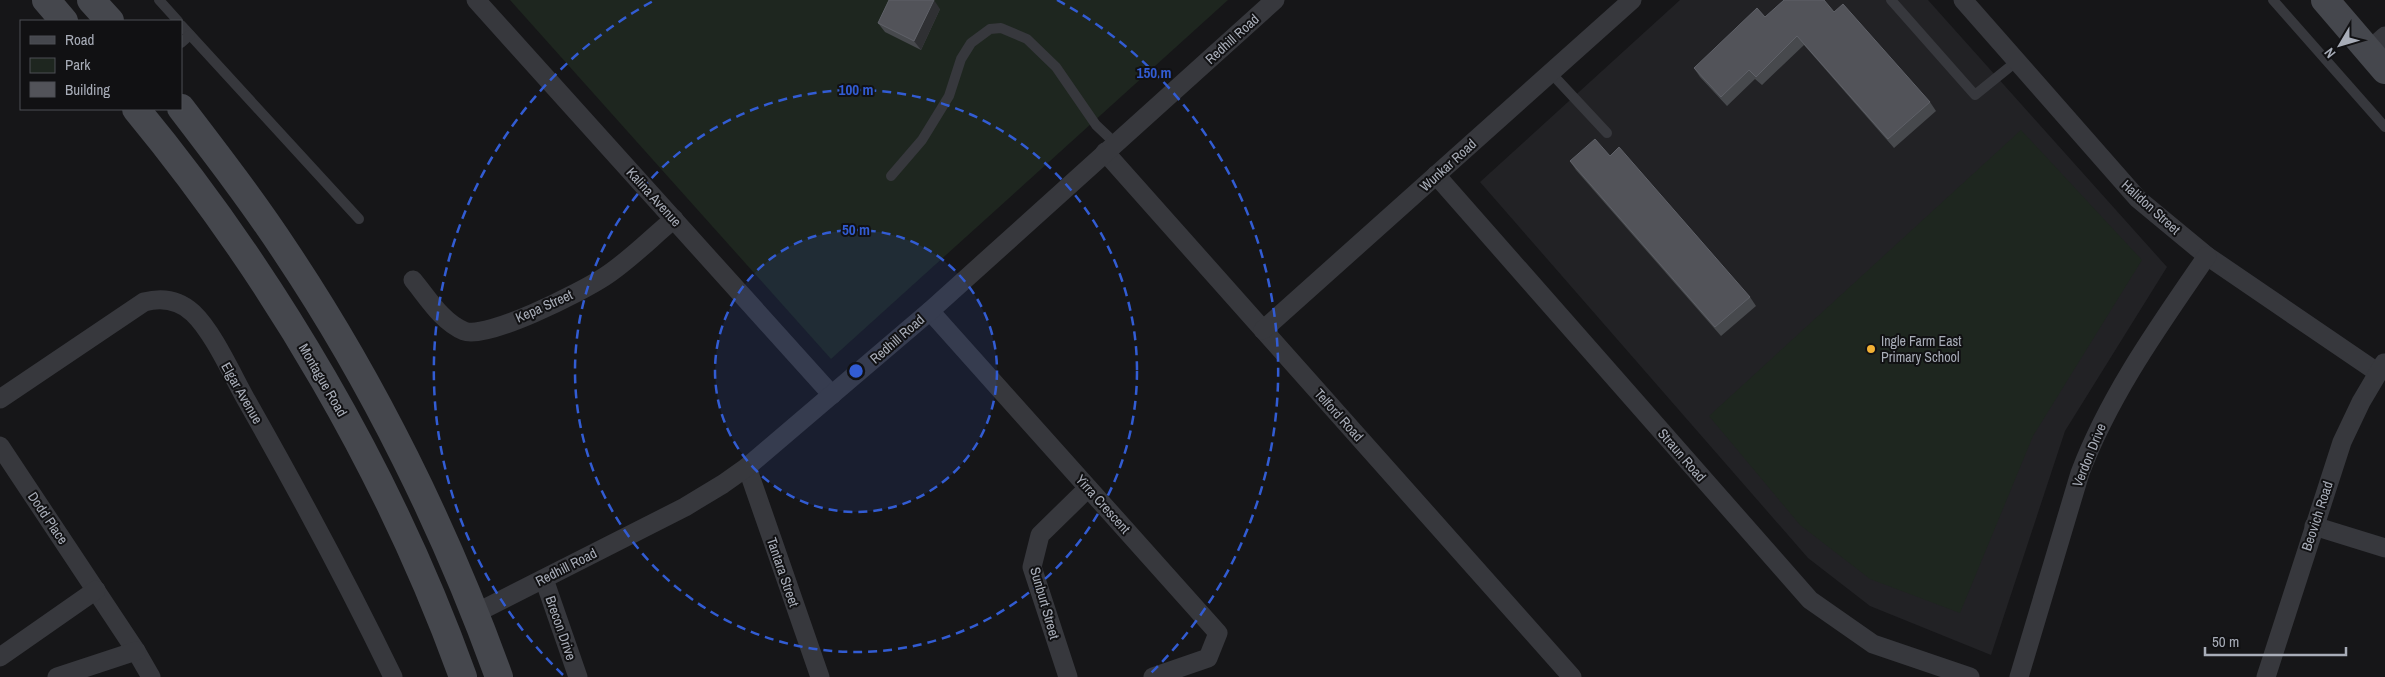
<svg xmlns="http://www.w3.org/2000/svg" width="2385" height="677" font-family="'Archivo Narrow',sans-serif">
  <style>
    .built { fill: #222225 }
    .green { fill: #1e261f }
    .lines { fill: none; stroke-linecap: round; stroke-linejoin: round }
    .lane { stroke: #37383d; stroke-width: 10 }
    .street { stroke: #37383d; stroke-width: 19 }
    .secondary { stroke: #45474d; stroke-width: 28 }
    .wall { fill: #47494d }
    .shaded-wall { fill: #2f3033 }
    .building { fill: #525359; stroke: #5f6168 }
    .ring { fill: none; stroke: #325cd3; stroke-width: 2.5; stroke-dasharray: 9 6 }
    .poi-dot { fill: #f2b134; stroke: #111113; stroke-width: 2 }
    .labels { text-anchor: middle; stroke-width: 4; stroke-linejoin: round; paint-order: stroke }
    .street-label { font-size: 14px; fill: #a8adb8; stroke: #111113 }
    .poi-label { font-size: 14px; fill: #a8adb8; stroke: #111113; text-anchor: start }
    .centre { fill: #325cd3; stroke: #111113; stroke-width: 2.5 }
    .ring-label { font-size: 15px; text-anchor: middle; font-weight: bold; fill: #325cd3; stroke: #111113; stroke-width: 4; stroke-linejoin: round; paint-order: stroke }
  </style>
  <rect width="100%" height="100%" fill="#161618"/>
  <polygon class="built" points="1680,0 1928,0 2167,267 2065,431 1991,655 1870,606 1808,558 1480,182"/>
  <g class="green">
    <polygon points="510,0 1228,0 831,359"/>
    <polygon points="2021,130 2142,260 2033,436 1960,613 1870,579 1800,525 1709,416"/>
  </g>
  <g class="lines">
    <g class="lane">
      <polyline points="159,0 178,21"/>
      <polyline points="1891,0 1975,95 2017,61"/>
      <polyline points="2273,0 2385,127"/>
      <polyline points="181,25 359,219"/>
      <polyline points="181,43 190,35"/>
      <polyline points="1551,73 1607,133"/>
      <polyline points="891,176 922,140 949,96 961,59 971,43 990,29 1001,28 1027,39 1056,67 1096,125 1115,143"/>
    </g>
    <g class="street">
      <polyline points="476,0 832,395"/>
      <polyline points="1963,0 2138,199 2207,256 2377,372"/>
      <polyline points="2368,51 2385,36"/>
      <polyline points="1105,152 1572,677"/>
      <polyline points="1436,175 1810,600 1873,644 1970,677"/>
      <path d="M413,280C428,298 442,322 464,331C487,340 581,292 604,277C629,261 651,238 674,219"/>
      <polyline points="930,311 1218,633 1208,658 1153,677"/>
      <polyline points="1263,330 1632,0"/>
      <path d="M0,399L144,302C163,297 179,300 193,313C214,333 233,377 248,403C299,493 348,584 393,677"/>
      <polyline points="0,446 136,651 151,677"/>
      <polyline points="747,467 820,677"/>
      <polyline points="2314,526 2385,548"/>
      <polyline points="544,579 578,677"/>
      <polyline points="474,614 685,507 723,484 747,467 930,311 1275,0"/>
      <polyline points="0,657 96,590"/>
      <polyline points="57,677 136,651"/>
      <polyline points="1068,677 1032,567 1040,535 1088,488"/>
      <path d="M2019,677L2080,473C2110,394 2159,326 2207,256"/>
      <polyline points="2266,677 2342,442 2361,402 2384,363"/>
    </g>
    <g class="secondary">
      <polyline points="46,0 64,21"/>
      <polyline points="91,0 110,21"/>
      <polyline points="2325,0 2385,70"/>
      <path d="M181,108C217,155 253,202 286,252C373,382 446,530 499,677"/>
      <path d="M136,109C273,275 390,474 463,677"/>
    </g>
  </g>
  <g class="wall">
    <polygon points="940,9 921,50 885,32 878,23"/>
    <polygon points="1834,12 1930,102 1936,111 1894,148 1804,45 1762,85 1755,79 1727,106 1700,77 1694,68 1765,17"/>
    <polygon points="1570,161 1750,297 1756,306 1721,336 1576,170"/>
  </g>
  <polygon class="shaded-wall" points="934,0 940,9 921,50 914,41"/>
  <g class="building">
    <polygon points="889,0 934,0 914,41 878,23"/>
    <polygon points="1784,0 1824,0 1834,12 1843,4 1930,102 1888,139 1797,36 1756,77 1749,70 1721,97 1694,68 1757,8 1765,17"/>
    <polygon points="1595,139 1610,156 1619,147 1750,297 1715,327 1570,161"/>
  </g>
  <circle cx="856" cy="371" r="141" fill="#325cd3" fill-opacity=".12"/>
  <g class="ring">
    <circle cx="856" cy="371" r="141"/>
    <circle cx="856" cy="371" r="281"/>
    <path d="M563 675A422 422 0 0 1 655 0M1057 0A422 422 0 0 1 1149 675"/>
  </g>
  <circle class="poi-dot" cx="1871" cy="349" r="5"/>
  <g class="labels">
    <g class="street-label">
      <text transform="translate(1232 39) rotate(-42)" y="5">Redhill Road</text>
      <text transform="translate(1448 165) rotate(-42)" y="5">Wunkar Road</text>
      <text transform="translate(654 197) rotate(48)" y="5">Kalina Avenue</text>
      <text transform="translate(2151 207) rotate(42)" y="5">Halidon Street</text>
      <text transform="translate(544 306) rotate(-24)" y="5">Kepa Street</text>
      <text transform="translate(897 339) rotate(-41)" y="5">Redhill Road</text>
      <text transform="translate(323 380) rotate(60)" y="5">Montague Road</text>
      <text transform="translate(242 393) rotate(60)" y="5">Elgar Avenue</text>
      <text transform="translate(1339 415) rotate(48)" y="5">Telford Road</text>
      <text transform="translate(1682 455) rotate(49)" y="5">Straun Road</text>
      <text transform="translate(2089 455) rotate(-68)" y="5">Verdon Drive</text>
      <text transform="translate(1103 504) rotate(48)" y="5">Yirra Crescent</text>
      <text transform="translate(2317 516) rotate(-72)" y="5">Beovich Road</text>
      <text transform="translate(48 518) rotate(56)" y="5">Dodd Place</text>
      <text transform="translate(566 567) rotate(-27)" y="5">Redhill Road</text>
      <text transform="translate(783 572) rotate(71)" y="5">Tantara Street</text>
      <text transform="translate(1045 603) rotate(74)" y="5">Sunburt Street</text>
      <text transform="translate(561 628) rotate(71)" y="5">Brecon Drive</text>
    </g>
    <g class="poi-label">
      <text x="1881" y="346">Ingle Farm East<tspan x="1881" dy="16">Primary School</tspan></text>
    </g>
  </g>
  <circle cx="856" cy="371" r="8" class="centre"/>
  <g class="ring-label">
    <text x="1154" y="78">150 m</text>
    <text x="856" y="95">100 m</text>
    <text x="856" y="235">50 m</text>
  </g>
  <rect x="20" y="20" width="162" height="90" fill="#111113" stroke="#4d4f55"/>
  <rect x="30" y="36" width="25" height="8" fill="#45474d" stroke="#4d4f55"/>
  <text x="65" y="45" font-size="15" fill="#a8adb8">Road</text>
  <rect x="30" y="58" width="25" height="15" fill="#1e261f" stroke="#4d4f55"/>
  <text x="65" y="70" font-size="15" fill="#a8adb8">Park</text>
  <rect x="30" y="82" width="25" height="15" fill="#525359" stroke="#4d4f55"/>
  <text x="65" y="95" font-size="15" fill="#a8adb8">Building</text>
  <g transform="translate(2340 45) rotate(232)" stroke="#111113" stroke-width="4" paint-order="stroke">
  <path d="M0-4L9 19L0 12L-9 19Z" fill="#a8adb8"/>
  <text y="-8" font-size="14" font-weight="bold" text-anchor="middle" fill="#a8adb8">N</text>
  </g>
  <path d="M2205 647v8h141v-8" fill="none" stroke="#a8adb8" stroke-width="2.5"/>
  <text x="2212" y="647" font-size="15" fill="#a8adb8" stroke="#111113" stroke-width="4" paint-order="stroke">50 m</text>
</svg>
